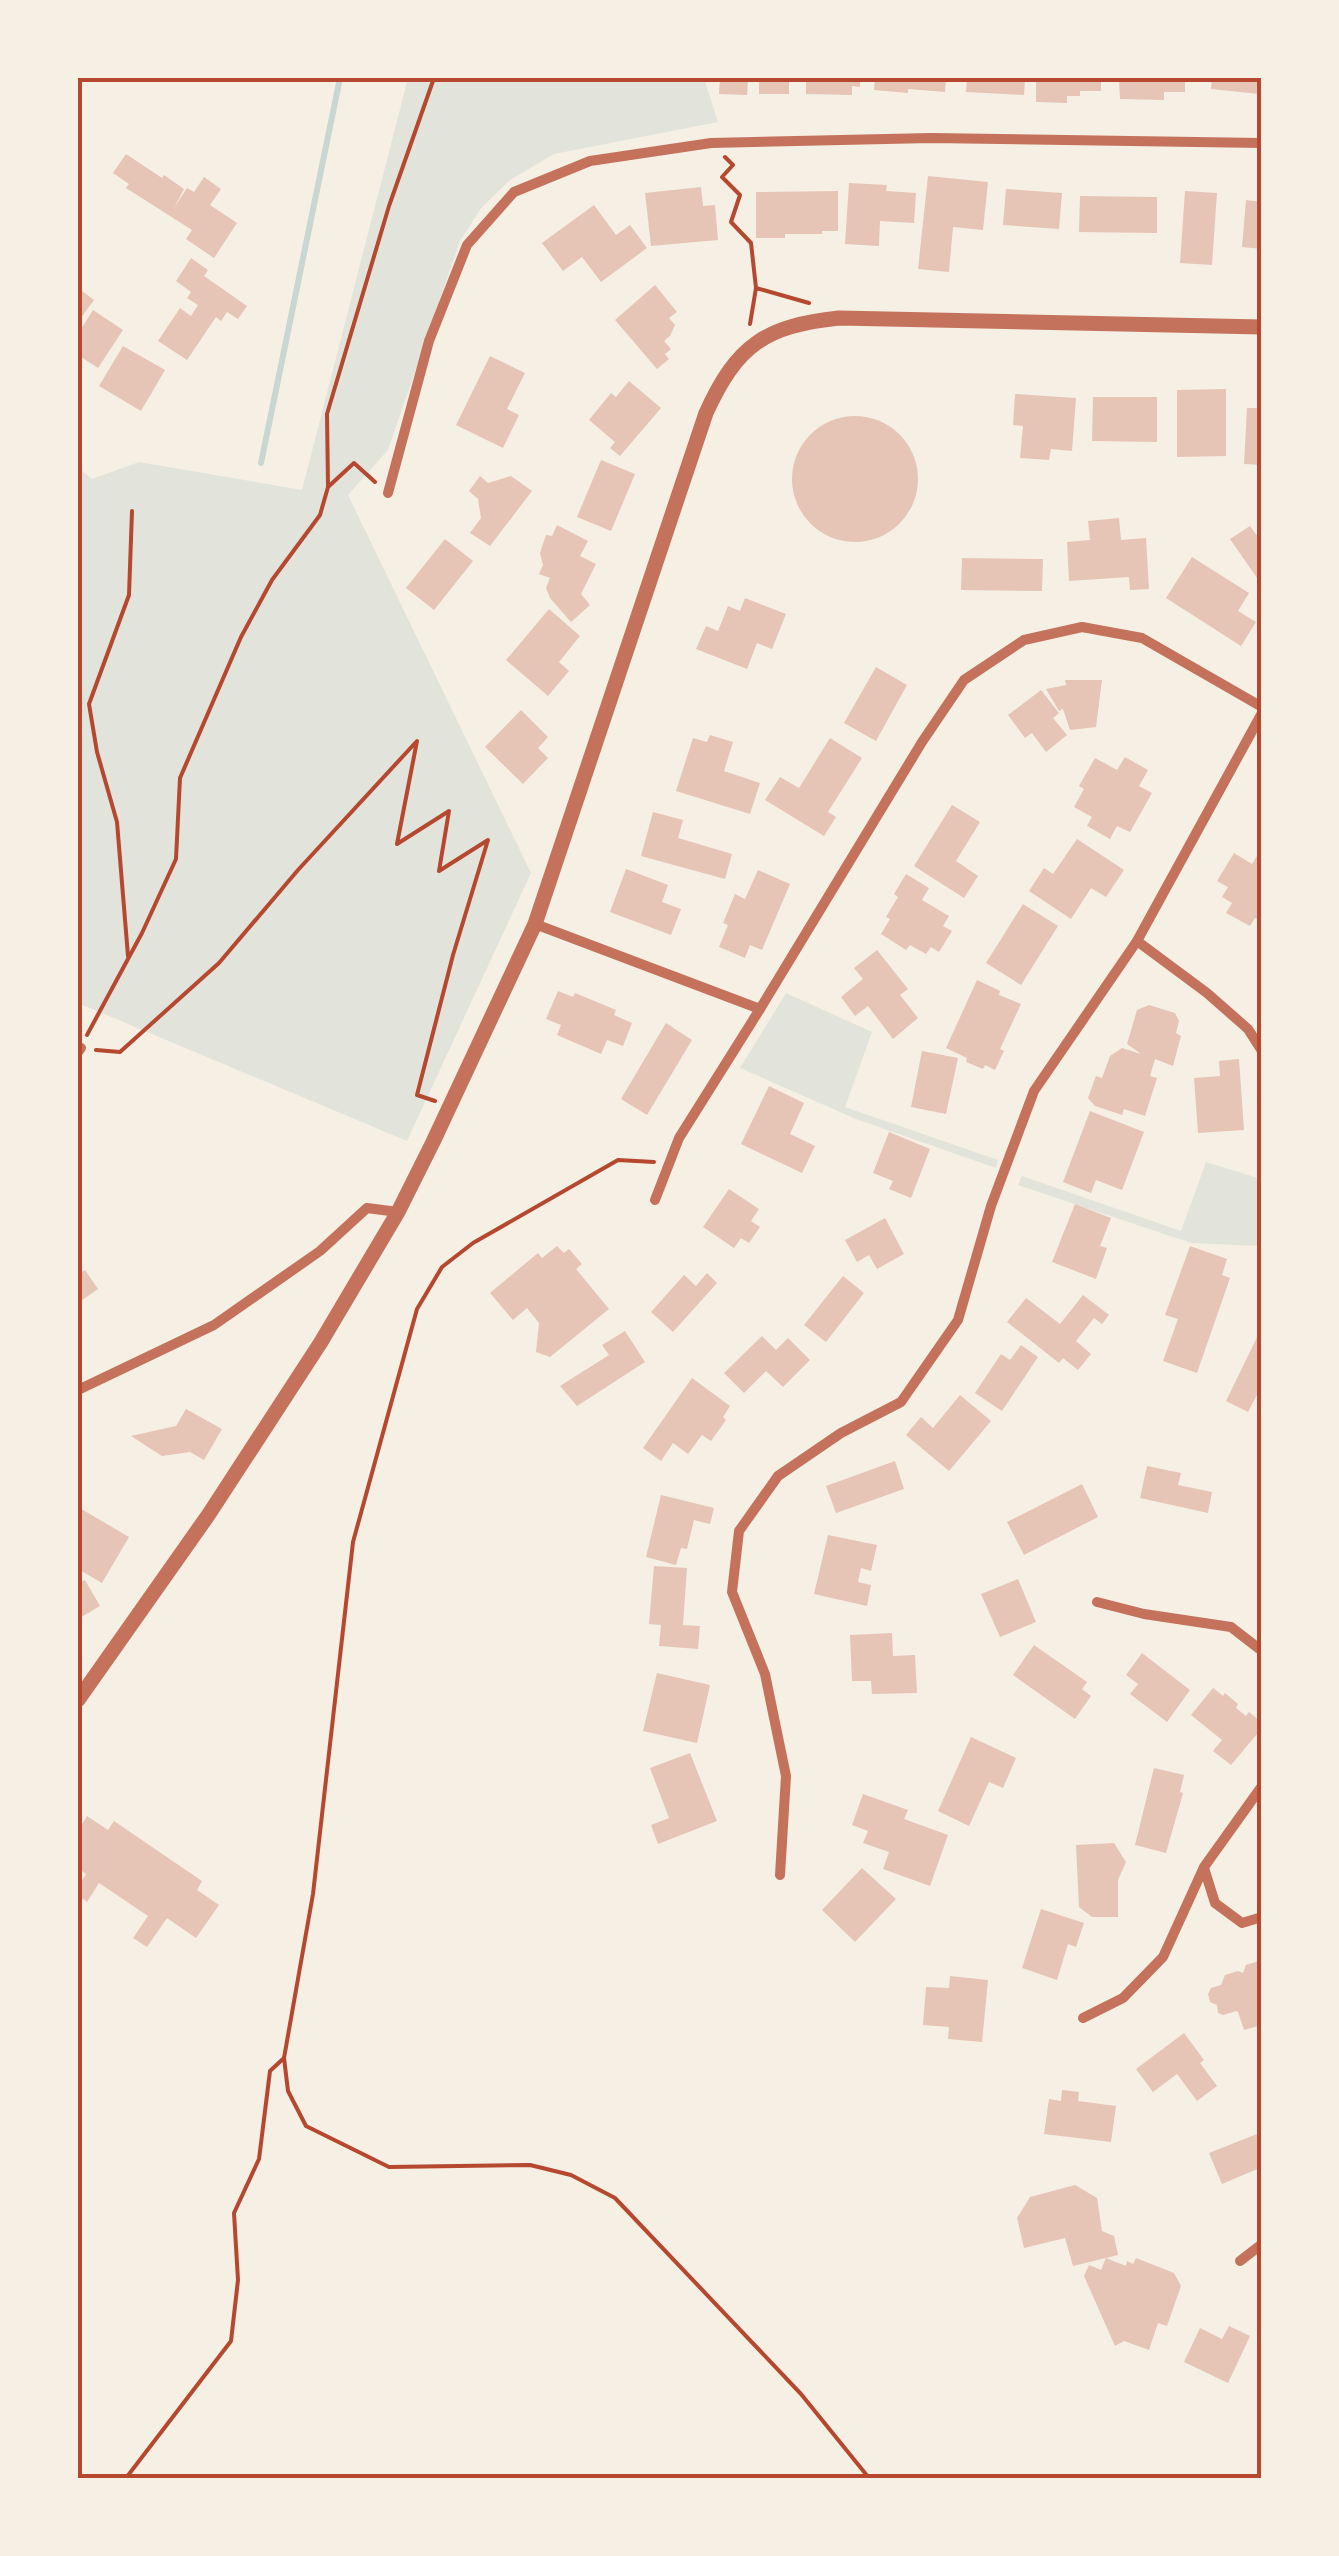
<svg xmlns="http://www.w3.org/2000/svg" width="1339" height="2556" font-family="Inter,sans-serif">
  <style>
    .green { fill: #e2e4dc }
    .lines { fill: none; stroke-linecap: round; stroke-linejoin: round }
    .stream { stroke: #c9d6d2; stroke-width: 6 }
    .building { fill: #e6c5b7 }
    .path { stroke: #b5482f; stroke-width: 4 }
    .minor { stroke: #c5725c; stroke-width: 10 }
    .tertiary { stroke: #c5725c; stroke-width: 15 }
    .neatline { fill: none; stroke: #b5482f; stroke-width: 4 }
  </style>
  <rect width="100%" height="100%" fill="#f6efe4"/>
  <g class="green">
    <polygon points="408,78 704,78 718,122 554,154 510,180 482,207 460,241 388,450 348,495 531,873 407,1141 78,1003 78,468 92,479 139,462 302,490"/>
    <polygon points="786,993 872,1032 845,1107 998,1160 996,1168 856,1119 740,1068"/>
    <polygon points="1206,1162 1261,1179 1261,1246 1191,1243 1018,1185 1022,1176 1181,1231"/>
  </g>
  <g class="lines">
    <polyline class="stream" points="261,463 340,78"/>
  </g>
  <g class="building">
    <polygon points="720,78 748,78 747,95 719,94"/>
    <rect x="759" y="78" width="30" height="16"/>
    <polygon points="806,78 860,78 860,87 852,86 852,95 806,94"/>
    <polygon points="875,78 946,78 945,92 908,89 908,93 874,90"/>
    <polygon points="967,78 1025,78 1024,95 966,92"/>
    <polygon points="1036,78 1101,78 1101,91 1080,91 1080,96 1067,96 1067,103 1036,102"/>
    <polygon points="1119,78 1185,78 1185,92 1164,92 1164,100 1120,99"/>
    <polygon points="1212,78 1261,78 1259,94 1211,89"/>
    <polygon points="126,154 162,178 164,175 184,189 174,208 187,188 194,192 204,177 221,189 210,205 237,223 214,258 186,239 192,230 126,188 129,184 113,173"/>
    <polygon points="928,176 988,182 983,230 953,227 949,272 918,269"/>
    <polygon points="849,183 887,185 886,191 916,193 914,223 880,221 879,246 845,244"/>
    <polygon points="701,187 703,206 715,205 718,240 651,246 645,193"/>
    <polygon points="1006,189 1062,193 1059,229 1003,225"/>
    <polygon points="838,191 838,231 822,231 822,234 785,234 785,238 756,238 756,192"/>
    <polygon points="1185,191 1217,193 1212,265 1180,263"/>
    <polygon points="1080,196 1157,197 1157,233 1079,232"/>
    <polygon points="1246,200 1262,202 1262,249 1242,247"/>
    <polygon points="594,205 616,235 630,225 647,248 601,282 582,257 563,271 542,243"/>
    <polygon points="191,258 208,270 204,276 247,306 238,319 227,312 221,321 216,317 187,360 158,341 180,308 191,316 198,305 187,298 191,292 176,281"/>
    <polygon points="655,285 677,312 669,318 675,325 670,336 664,341 671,349 665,354 669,359 657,369 615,320"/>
    <polygon points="78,288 94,300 78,322"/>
    <polygon points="93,310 123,330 98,368 78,355 78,334"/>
    <polygon points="123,346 165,370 141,411 99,386"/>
    <polygon points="490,356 525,373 507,409 519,415 503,448 456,425"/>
    <polygon points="629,381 661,408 620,456 610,448 615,442 589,420 611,393 616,397"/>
    <polygon points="1226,389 1226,456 1177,457 1177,390"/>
    <polygon points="1015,394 1076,398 1072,451 1051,449 1049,460 1020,458 1023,426 1013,425"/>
    <polygon points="1093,397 1157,397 1157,442 1092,441"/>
    <polygon points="1247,408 1262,408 1262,465 1244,464"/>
    <circle cx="855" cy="479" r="63"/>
    <polygon points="601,460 635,474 611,531 577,517"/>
    <polygon points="480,476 488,483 511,476 532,491 490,546 470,533 481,518 478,499 469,491"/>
    <polygon points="1119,518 1121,540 1146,538 1149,589 1130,590 1129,577 1069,581 1067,542 1090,540 1088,521"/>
    <polygon points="557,525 588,541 580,556 596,564 581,594 590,605 571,622 550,598 546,588 550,578 539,574 543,565 540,553 546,535 552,536"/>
    <polygon points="1250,526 1262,543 1262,585 1230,539"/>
    <polygon points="445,539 473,561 434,610 406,588"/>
    <polygon points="1192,557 1249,593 1238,611 1256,622 1241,646 1166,598"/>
    <polygon points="962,558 1043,559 1042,591 961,590"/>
    <polygon points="745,598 786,614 772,649 757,643 747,669 696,649 706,626 718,631 728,606 740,611"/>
    <polygon points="549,609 580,636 559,662 569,671 548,696 506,660"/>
    <polygon points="876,667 907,685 876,741 844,723"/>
    <polygon points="1065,680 1102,680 1096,727 1070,730 1063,709 1059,711 1046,689 1066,685"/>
    <polygon points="1041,690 1059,713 1053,718 1067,735 1046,752 1032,733 1025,738 1008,715"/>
    <polygon points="521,710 548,737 538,748 548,758 523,784 485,747"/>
    <polygon points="710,735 733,742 724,771 760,783 750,814 676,791 693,738 707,742"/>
    <polygon points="830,738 862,758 828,812 836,817 824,836 765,800 780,777 799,788"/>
    <polygon points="1125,757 1148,770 1139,786 1152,793 1130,832 1117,826 1110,839 1087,826 1092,817 1074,807 1084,789 1079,786 1095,758 1117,770"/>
    <polygon points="952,805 980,822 956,861 978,876 964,898 914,866"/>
    <polygon points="653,812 683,820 678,838 732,854 725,879 641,856"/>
    <polygon points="1077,839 1124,870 1106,897 1091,888 1071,919 1029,891 1044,868 1053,874"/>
    <polygon points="1262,848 1262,921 1255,918 1250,926 1226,913 1232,903 1222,897 1228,887 1217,881 1234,853 1252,864"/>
    <polygon points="626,869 668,885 662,902 681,909 671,935 610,912"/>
    <polygon points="758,870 790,884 762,950 750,945 745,958 719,947 728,925 723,923 735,894 745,899"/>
    <polygon points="906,874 929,888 922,900 949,916 943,926 952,931 939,952 931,947 926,954 910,945 906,950 881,934 890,919 886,917 898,897 894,894"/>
    <polygon points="1023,904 1058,926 1021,985 986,963"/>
    <polygon points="877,950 908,989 900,995 918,1018 893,1039 868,1006 855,1016 841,997 863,979 854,968"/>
    <polygon points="977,980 1000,991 999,995 1021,1004 1000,1049 1004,1051 995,1070 985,1065 983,1069 966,1062 967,1058 946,1048"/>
    <polygon points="558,991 573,997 575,993 616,1010 614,1015 632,1023 623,1046 607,1040 601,1054 557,1035 561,1025 546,1019"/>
    <polygon points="1149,1005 1175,1013 1179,1021 1176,1033 1181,1036 1173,1066 1155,1059 1150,1076 1157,1078 1145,1116 1124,1109 1122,1115 1095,1106 1088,1098 1096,1076 1102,1078 1110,1056 1122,1048 1141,1054 1127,1044 1137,1010"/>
    <polygon points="666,1023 692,1040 647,1115 621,1099"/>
    <polygon points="922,1051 958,1058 946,1114 911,1107"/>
    <polygon points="1239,1059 1244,1130 1198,1133 1194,1078 1220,1076 1219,1061"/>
    <polygon points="769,1086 804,1103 790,1134 815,1146 802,1173 741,1144"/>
    <polygon points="1090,1111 1144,1132 1122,1190 1096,1180 1091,1193 1063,1182"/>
    <polygon points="889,1132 930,1149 911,1198 889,1189 893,1181 873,1173"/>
    <polygon points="729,1189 759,1209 751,1221 760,1227 749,1243 741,1238 734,1248 703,1227"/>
    <polygon points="1075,1204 1111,1218 1100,1246 1107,1248 1096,1279 1052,1262"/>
    <polygon points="885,1218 904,1254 877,1269 869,1255 857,1262 845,1240"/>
    <polygon points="557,1246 564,1253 569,1249 582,1264 576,1269 609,1309 550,1357 536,1352 539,1323 527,1308 513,1320 490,1293 538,1253 542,1258"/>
    <polygon points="1190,1246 1227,1259 1222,1275 1230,1278 1197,1373 1163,1361 1178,1319 1165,1315"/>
    <polygon points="85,1270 98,1289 78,1303 78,1275"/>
    <polygon points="707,1273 717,1283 673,1332 651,1312 684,1275 696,1286"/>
    <polygon points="843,1276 864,1293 826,1342 804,1325"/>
    <polygon points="1083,1295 1109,1315 1102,1324 1094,1318 1076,1341 1091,1354 1078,1370 1063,1358 1059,1363 1007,1322 1026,1298 1060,1324"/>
    <polygon points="1262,1327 1262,1385 1248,1412 1226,1401"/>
    <polygon points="625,1331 645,1362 577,1406 560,1386 609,1355 602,1345"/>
    <polygon points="762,1336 776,1350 788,1338 810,1360 783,1387 766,1371 744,1393 724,1373"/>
    <polygon points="1021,1345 1038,1357 1002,1411 975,1393 1001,1354 1010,1360"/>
    <polygon points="692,1378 730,1406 723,1417 726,1420 711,1441 702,1435 688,1454 673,1443 661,1461 643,1448"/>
    <polygon points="960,1395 991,1421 949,1471 906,1435 921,1417 933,1428"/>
    <polygon points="186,1409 222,1429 204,1460 190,1452 162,1456 131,1436 176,1426"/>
    <polygon points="895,1461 904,1489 836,1513 826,1486"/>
    <polygon points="1147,1466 1181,1473 1178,1485 1212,1492 1208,1513 1140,1498"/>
    <polygon points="1082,1484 1098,1517 1024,1555 1007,1522"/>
    <polygon points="661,1495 714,1508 710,1524 694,1520 687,1549 681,1548 676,1565 646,1557"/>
    <polygon points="78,1507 129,1537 102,1583 78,1569"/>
    <polygon points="828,1535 877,1545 871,1571 861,1568 858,1582 871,1585 867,1606 814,1594"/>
    <polygon points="654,1566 687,1568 683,1625 700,1626 698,1649 659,1646 661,1625 649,1624"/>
    <polygon points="1018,1579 1036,1622 1000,1637 981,1594"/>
    <polygon points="85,1580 100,1606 78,1619 78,1584"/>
    <polygon points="892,1633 893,1656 915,1655 917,1693 872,1694 871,1681 852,1681 850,1635"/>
    <polygon points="1034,1645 1087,1682 1082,1689 1091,1696 1075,1719 1013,1675"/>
    <polygon points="1142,1653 1190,1690 1167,1722 1130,1694 1138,1684 1126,1675"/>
    <polygon points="657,1673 710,1685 697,1743 643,1731"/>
    <polygon points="1213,1688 1223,1696 1225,1693 1238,1704 1236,1708 1246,1716 1249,1712 1262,1723 1262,1728 1231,1765 1213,1751 1222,1740 1191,1715"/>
    <polygon points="971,1737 1016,1758 1003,1788 989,1782 969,1826 938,1811"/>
    <polygon points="690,1753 717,1821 658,1844 651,1825 669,1818 650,1768"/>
    <polygon points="1154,1768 1184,1775 1180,1792 1183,1793 1166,1853 1135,1845"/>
    <polygon points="863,1794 908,1810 904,1819 948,1835 930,1886 883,1869 889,1852 863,1843 868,1831 852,1825"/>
    <polygon points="87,1816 108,1830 114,1821 202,1881 197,1890 219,1905 196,1938 167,1918 147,1947 133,1938 148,1916 99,1883 87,1902 78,1895 78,1887 86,1874 78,1868 78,1831"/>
    <polygon points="1114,1843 1126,1862 1118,1880 1118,1917 1092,1917 1079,1907 1076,1845"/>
    <polygon points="862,1868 896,1899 855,1942 822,1910"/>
    <polygon points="1041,1909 1084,1923 1076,1947 1068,1944 1057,1980 1022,1968"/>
    <polygon points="1262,1960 1262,2025 1244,2030 1238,2012 1236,2011 1223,2015 1218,2013 1217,2005 1210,2002 1208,1994 1211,1988 1221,1985 1225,1975 1238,1971 1243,1973 1246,1965"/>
    <polygon points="950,1976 988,1980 982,2042 948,2039 949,2027 923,2025 926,1987 949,1988"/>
    <polygon points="1184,2033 1204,2060 1200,2063 1217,2086 1197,2101 1177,2074 1153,2092 1136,2069"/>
    <polygon points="1062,2090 1079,2092 1078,2101 1116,2106 1111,2142 1044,2134 1049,2099 1061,2101"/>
    <polygon points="1262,2132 1262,2167 1222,2184 1209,2153"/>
    <polygon points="1075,2185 1097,2198 1102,2231 1114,2236 1118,2255 1073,2266 1065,2238 1024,2248 1017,2218 1030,2197"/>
    <polygon points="1106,2258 1126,2266 1127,2261 1133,2264 1136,2258 1174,2273 1181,2286 1167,2326 1158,2323 1149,2350 1124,2341 1115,2346 1084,2276 1089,2265 1101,2270"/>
    <polygon points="1229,2326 1250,2336 1228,2383 1184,2362 1200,2328 1222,2339"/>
  </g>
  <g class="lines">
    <g class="path">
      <polyline points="725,157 733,165 722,177 740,195 731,222 751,243 756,288 750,324"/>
      <polyline points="756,288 809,303"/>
      <polyline points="328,486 327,414 389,206 434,78"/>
      <polyline points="128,956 117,822 97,752 89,704 129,595 132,511"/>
      <polyline points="87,1035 142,933 176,859 180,778 241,637 272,580 320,515 328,487 354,463 375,482"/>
      <polyline points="96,1050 120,1052 219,963 298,870 417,741 397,844 449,811 439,871 488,840 453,955 417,1095 435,1101"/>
      <polyline points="654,1162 618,1160 473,1243 442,1267 417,1309 353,1542 313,1894 284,2058 288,2091 306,2126 389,2167 530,2165 571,2175 615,2198 801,2394 869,2478"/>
      <polyline points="126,2478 231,2341 238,2280 234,2213 259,2159 270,2071 284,2058"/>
    </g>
    <g class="minor">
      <polyline points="388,493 429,341 467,245 514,192 590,161 711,143 931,138 1262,143"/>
      <polyline points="535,924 760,1009 922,742 964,680 1024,640 1082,627 1142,638 1262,707"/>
      <polyline points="1137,941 1207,993 1248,1029 1262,1051"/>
      <polyline points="78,1052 81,1048"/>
      <polyline points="655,1200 679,1138 760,1009"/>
      <polyline points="78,1390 214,1325 320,1251 367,1208 398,1212"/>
      <polyline points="1097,1602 1144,1614 1231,1627 1262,1651"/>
      <polyline points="1204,1868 1215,1903 1242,1923 1262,1917"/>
      <polyline points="780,1875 786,1776 765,1674 732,1592 739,1531 778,1476 841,1433 901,1402 958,1320 991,1206 1034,1091 1137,941 1262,713"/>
      <polyline points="1083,2018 1123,1998 1163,1957 1204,1867 1262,1786"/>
      <polyline points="1240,2261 1262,2244"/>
    </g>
    <path class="tertiary" d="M78,1700L209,1514L321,1342L398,1212L433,1142L535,924L706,413C737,345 765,326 839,318L1262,327"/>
  </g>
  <rect width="1339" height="2556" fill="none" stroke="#f6efe4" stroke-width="160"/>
  <rect x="80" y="80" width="1179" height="2396" class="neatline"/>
</svg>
